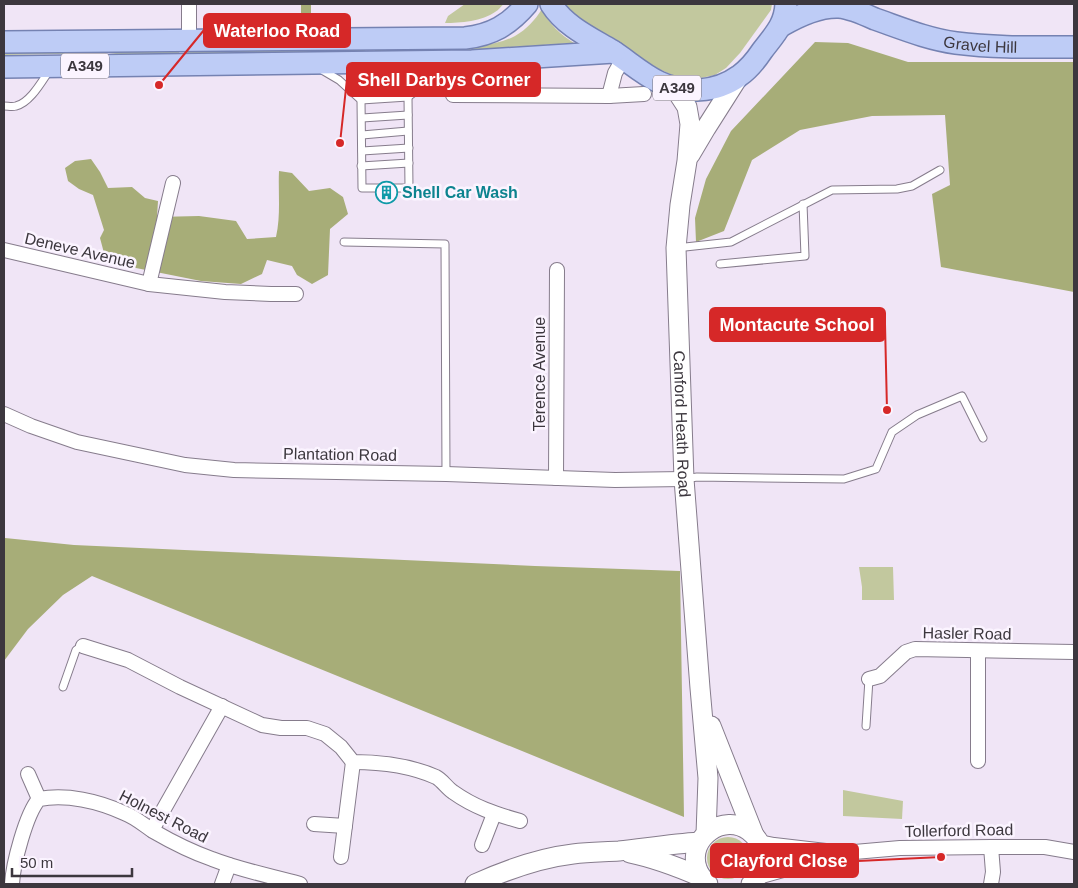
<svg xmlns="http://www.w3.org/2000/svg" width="1078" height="888" font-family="Helvetica,sans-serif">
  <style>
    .green { fill: #c2c89e }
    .forest { fill: #a7ad78 }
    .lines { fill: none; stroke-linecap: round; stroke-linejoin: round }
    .lane-casing { stroke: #867c8c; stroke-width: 9 }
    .street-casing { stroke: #867c8c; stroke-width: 16 }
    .secondary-casing { stroke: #867c8c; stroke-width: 21 }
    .primary-casing { stroke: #7582b2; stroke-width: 24 }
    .lane { stroke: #fff; stroke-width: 7 }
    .street { stroke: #fff; stroke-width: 14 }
    .secondary { stroke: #fff; stroke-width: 19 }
    .primary { stroke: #beccf6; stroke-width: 21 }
    .labels { text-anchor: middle; stroke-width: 5; stroke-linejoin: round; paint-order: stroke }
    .shield { fill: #fbf4ff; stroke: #757078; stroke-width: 1 }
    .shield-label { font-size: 15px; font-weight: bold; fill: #3c373e }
    .street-label { font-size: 16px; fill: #3c373e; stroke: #fbf4ff }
    .culture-label { font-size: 16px; font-weight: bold; fill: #0d838f; stroke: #fbf4ff; text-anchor: start }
    .leader { fill: none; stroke: #d62828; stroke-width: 2 }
    .callout-dot { fill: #d62828; stroke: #fbf4ff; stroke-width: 2 }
    .callout { fill: #d62828; stroke: #d62828; stroke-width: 2 }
    .callout-label { font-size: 18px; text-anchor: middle; font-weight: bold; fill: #fff }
  </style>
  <rect width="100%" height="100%" fill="#f0e5f6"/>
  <g class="green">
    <path d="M465,4H504C501,6 499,10 495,12C483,21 460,23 445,23L448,16Z"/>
    <polygon points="563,4 772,4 771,10 740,53 726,68 715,75 701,78 679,78 659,69 583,24"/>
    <path d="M542,9C549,24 561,35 574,43L375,56V47C395,47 416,47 436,47C462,47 492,48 515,36C527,29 535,20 542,9Z"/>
    <polygon points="365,50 364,58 187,60 187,51"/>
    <polygon points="179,51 180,60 138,57 109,53 4,55 4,52"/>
    <polygon points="859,567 893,567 894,600 862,600 862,587"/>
    <polygon points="843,790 903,801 902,819 843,816"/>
    <circle cx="728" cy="858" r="21"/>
  </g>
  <g class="forest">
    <rect x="301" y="4" width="10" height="18"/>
    <polygon points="815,42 848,43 908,62 1074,62 1074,292 941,267 932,194 950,185 945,115 872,116 800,130 752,160 724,231 696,242 695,218 706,179 731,131"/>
    <path d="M91,159L100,172L108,188L132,187L145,198L158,201L157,217L199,216L236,221L247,239L276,237C281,215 278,193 279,171L292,173L309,191L330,188L343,197L348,214L330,229L328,275L312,284L297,275L292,266L267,260L262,274L241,284L201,281L121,265L104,253L100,238L104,230L93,195L79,189L68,181L65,168L75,161Z"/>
    <polygon points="5,538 74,545 535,566 680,571 684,817 92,576 63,595 28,629 4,661 4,547"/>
  </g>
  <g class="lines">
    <defs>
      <g id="lane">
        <polyline points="322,70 339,80 361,100 362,188 409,188 408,97"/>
        <polyline points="361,100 408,97 448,67"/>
        <path d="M4,106C8,106 12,107 16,106C30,103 42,81 49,71"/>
        <polyline points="362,118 408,115"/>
        <polyline points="362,135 408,131"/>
        <polyline points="362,151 409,148"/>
        <polyline points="361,166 409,163"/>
        <polyline points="344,242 445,244 446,474"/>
        <polyline points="676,248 731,242 832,190 897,189 912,186 940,170"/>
        <polyline points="720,264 805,256 803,204"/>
        <polyline points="685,479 697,477 844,479 876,469 892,432 917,415 962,396 983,438"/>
        <polyline points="63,687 76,650 80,647 83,646"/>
        <polyline points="866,726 869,679"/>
      </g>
      <g id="street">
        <polyline points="189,4 189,41"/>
        <polyline points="453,95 609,96 644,94"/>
        <polyline points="609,96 615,73 623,59"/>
        <polyline points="4,250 149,284 225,292 271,294 296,294"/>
        <polyline points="149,284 173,183"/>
        <polyline points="4,414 31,426 77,442 185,465 234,470 446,474 615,480 684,479"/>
        <polyline points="556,478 557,270"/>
        <path d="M83,646L128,660L180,687L262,725L281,728H307L325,734L341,747L353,762C382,762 409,765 436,777C442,780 447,788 453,792C474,807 495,814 520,821"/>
        <polyline points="869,679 880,676 906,652 915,649 1074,652"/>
        <polyline points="978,761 978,651"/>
        <polyline points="28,774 39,799"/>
        <polyline points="314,824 345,826"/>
        <polyline points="152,830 222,706"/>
        <polyline points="759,842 774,845 843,853 900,848 991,847 1045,847 1074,852"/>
        <polyline points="482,845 494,814"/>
        <polyline points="341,857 353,762"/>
        <polyline points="758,877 836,855"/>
        <path d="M12,884C13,864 26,814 39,799C67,794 98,801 124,813C135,817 144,825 153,831C172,842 192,852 212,859C240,870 271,876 300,884"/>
        <polyline points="222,884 229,865"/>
        <polyline points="991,884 993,872 991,847"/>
      </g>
      <g id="secondary">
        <path id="s1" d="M674,87L687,107L690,124L687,161L680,205L676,248L684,479L700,688L708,778L706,834"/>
        <polyline points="690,155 706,128 739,76"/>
        <polyline points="711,726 754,835"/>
        <path d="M630,853C654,858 678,867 701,877"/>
        <path d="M475,884C506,870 539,858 573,854C589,852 604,852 619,851C646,848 672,844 699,842"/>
        <path d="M708,884C703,879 699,875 697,868C687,838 724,812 749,831C756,836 761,844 763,853C764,865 760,876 751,884"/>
      </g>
      <g id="primary">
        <path d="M551,4C565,26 589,37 611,50C627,60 642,74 659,82C684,94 716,93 739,76C749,69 756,60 762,51C774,35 785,25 786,4"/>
        <path id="s2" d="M781,26C798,16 818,6 839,7C851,8 864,14 875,19C901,28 927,39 956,43C995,48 1035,47 1074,47"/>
        <path d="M4,42L465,38C492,35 509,25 527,4"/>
        <polyline points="4,67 472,61 614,52"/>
      </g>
    </defs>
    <use href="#lane" class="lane-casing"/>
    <use href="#street" class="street-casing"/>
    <use href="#secondary" class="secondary-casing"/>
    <use href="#primary" class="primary-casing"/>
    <use href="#lane" class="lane"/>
    <use href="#street" class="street"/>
    <use href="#secondary" class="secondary"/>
    <use href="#primary" class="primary"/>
  </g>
  <defs>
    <symbol id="building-ring" viewBox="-11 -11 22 22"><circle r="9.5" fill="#fbf4ff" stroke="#0f9aa8" stroke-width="1.5"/><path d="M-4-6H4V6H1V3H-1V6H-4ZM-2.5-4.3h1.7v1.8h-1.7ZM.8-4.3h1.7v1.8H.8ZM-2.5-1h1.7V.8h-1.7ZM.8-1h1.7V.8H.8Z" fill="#0f9aa8"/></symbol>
  </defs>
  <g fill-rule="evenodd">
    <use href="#building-ring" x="374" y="180" width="25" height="25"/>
  </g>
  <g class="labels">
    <g class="shield">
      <rect x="61" y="53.5" width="48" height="25" rx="4"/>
      <rect x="653" y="75.5" width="48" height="25" rx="4"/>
    </g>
    <g class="shield-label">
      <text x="85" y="71">A349</text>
      <text x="677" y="93">A349</text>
    </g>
    <g class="street-label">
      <text dy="6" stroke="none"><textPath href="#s2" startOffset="209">Gravel Hill</textPath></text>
      <text transform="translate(80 250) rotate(13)" y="6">Deneve Avenue</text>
      <text transform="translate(539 374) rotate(-90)" y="6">Terence Avenue</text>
      <text dy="6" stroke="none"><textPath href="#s1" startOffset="342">Canford Heath Road</textPath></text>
      <text transform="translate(340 454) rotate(1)" y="6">Plantation Road</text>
      <text transform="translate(967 633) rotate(1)" y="6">Hasler Road</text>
      <text transform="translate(164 816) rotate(27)" y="6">Holnest Road</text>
      <text transform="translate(959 830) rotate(-1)" y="6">Tollerford Road</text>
    </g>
    <g class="culture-label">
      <text x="402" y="198">Shell Car Wash</text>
    </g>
  </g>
  <path class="leader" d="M159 85L204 30M340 143L347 79M887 410L885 324M941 857L858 861"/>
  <g class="callout-dot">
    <circle cx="159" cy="85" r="5"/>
    <circle cx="340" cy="143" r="5"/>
    <circle cx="887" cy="410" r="5"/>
    <circle cx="941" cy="857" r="5"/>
  </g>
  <g class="callout">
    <rect x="204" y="14" width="146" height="33" rx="5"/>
    <rect x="347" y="63" width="193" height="33" rx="5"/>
    <rect x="710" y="308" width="175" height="33" rx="5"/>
    <rect x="711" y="844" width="147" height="33" rx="5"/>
  </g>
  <g class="callout-label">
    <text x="277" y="37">Waterloo Road</text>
    <text x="444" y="86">Shell Darbys Corner</text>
    <text x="797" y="331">Montacute School</text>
    <text x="784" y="867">Clayford Close</text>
  </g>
  <rect width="1078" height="888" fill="none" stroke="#3c373e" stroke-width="10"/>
  <path d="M12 868v8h120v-8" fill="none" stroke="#3c373e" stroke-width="2.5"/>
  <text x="20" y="868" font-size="15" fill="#3c373e" stroke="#fbf4ff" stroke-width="4" paint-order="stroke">50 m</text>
</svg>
